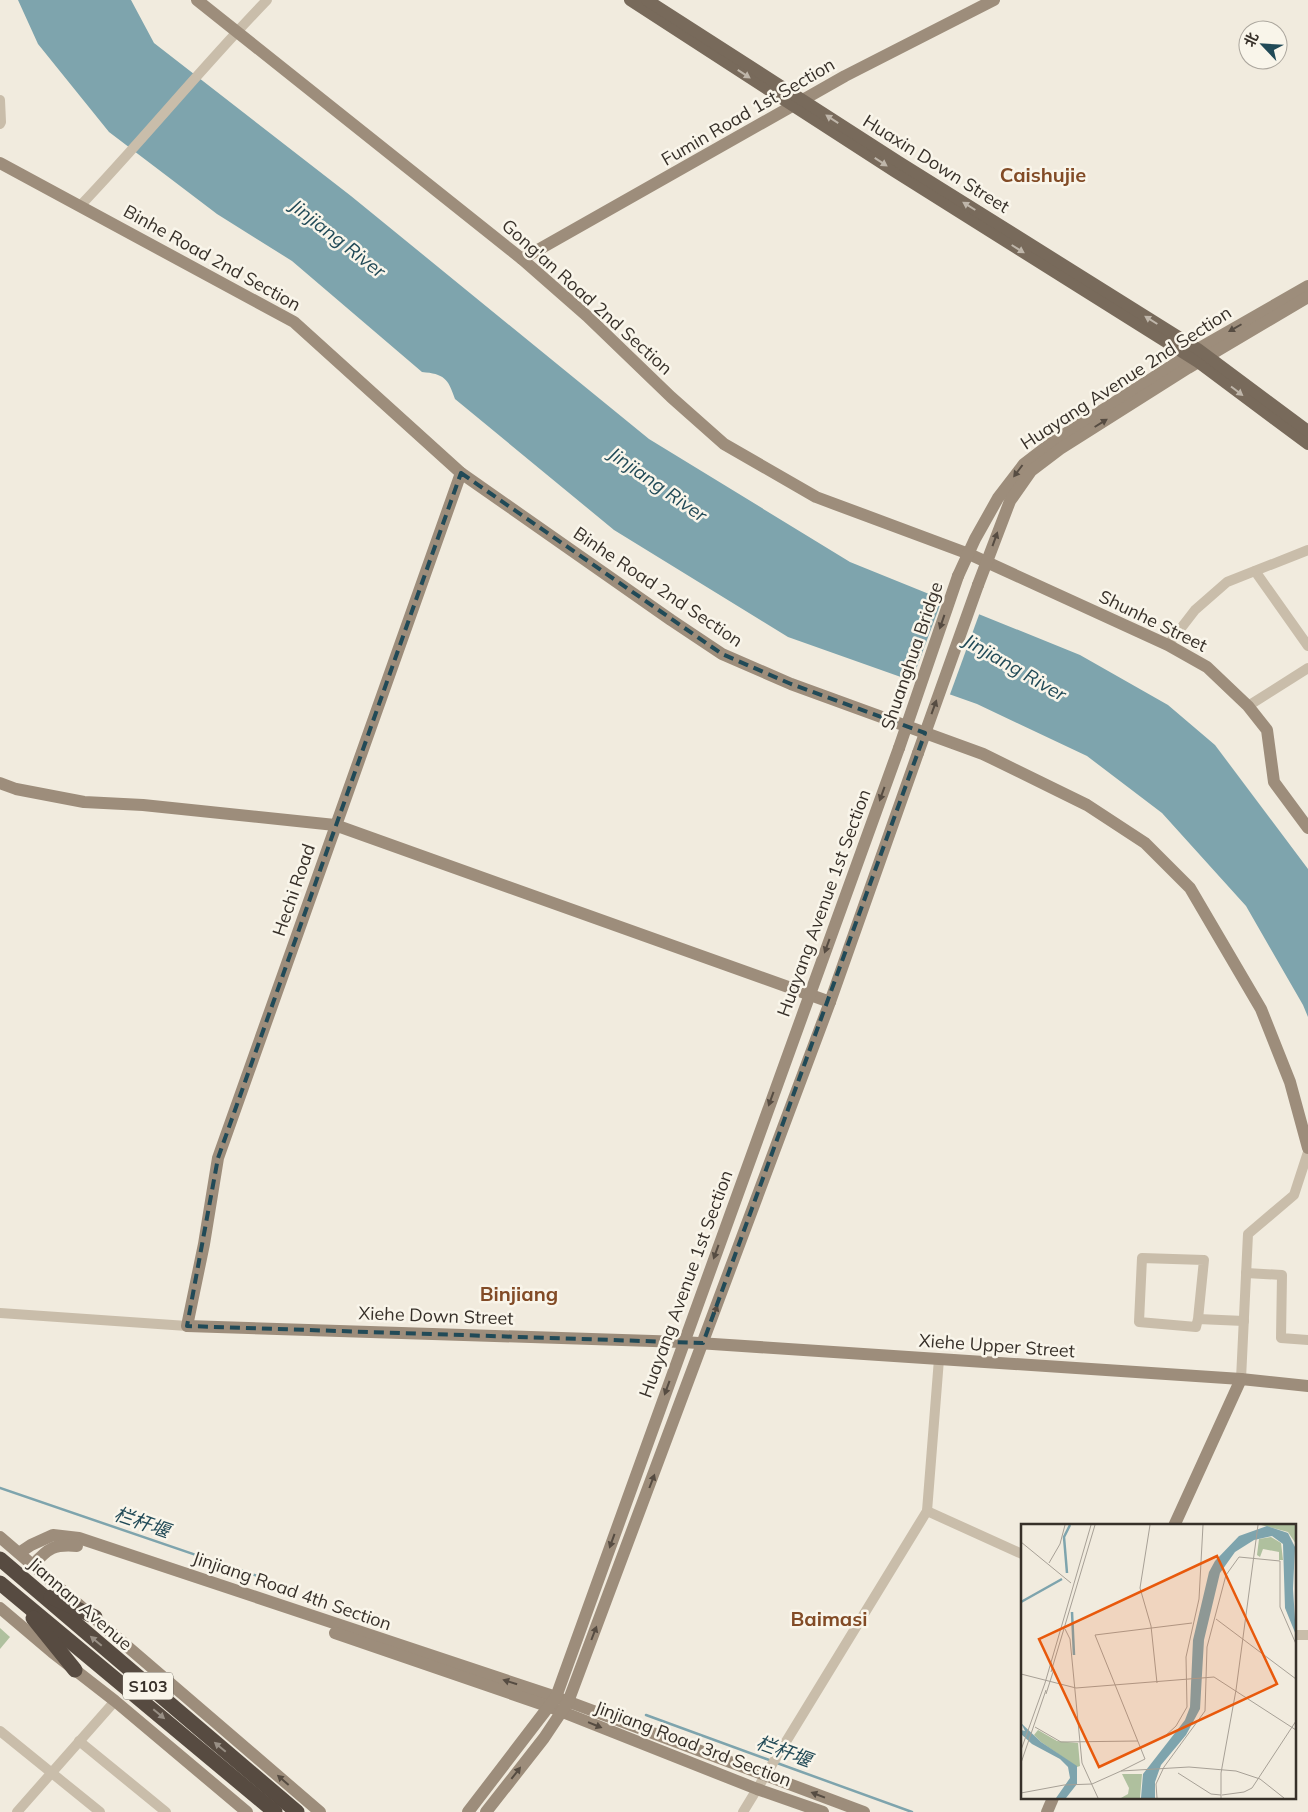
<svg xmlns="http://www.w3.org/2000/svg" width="1308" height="1812" font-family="Mulish,'Noto Sans SC',sans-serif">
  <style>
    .pitch { fill: #afc09e }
    .water { fill: #7ea4ad }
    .pier { fill: #f1ebde }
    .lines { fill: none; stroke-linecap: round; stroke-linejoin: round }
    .stream { stroke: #7ea4ad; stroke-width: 2.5 }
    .street { stroke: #c9bdaa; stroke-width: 10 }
    .secondary { stroke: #9d8d7b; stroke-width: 12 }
    .primary { stroke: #786a5b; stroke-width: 12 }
    .highway { stroke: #574b41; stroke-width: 15 }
    .secondary-bridge { stroke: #9d8d7b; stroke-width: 12 }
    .oneway { fill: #bfb6aa }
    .oneway2 { fill: #564c42 }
    .oneway3 { fill: #988f85 }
    .marked { fill: none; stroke: #214a57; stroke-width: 4; stroke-dasharray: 10 6; stroke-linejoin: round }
    .labels { text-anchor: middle; stroke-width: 5; stroke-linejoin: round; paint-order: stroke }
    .shield { fill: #f9f5ea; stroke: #716b63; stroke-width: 1 }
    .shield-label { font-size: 16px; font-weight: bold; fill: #373029 }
    .street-label { font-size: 18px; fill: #373029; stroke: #f9f5ea }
    .water-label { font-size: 19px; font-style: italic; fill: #214a57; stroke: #f9f5ea }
    .quarter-label { font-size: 20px; font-weight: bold; fill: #824b26; stroke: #f9f5ea }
    .inset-river { fill: none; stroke: #7ea4ad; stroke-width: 2.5 }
    .inset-road { fill: none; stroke: #a7a096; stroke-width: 1 }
    .view { fill: #e8590c; fill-opacity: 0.15; stroke: #e8590c; stroke-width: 2.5 }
    .inset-edge { fill: none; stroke: #373029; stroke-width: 2.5 }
  </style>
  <rect width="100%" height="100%" fill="#f1ebde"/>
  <polygon class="pitch" points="0,1628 10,1637 0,1649"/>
  <path class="water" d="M18,0H131L154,43L351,196L649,439L850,562L1080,655L1168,705L1215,745L1308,869V1017L1303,1005L1246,906L1162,813L1087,756L977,704L788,637L614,530L455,399C448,378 444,374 422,372L292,261L217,214L109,132L38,44Z"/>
  <polygon class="pier" points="943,597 980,612 949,697 911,683"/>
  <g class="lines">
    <g class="stream">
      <polyline points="0,1488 275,1582"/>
      <polyline points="646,1715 772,1761"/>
      <polyline points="777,1763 912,1812"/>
    </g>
    <g class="street">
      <polyline points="0,100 1,122 0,124"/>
      <path d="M80,206C144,139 202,67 267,0"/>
      <polyline points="1255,571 1308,646"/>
      <polyline points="1168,645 1195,610 1227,582 1308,550"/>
      <polyline points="1248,706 1308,668"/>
      <polyline points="1246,1273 1282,1275 1281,1338 1308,1340"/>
      <polyline points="0,1313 187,1326"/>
      <polyline points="1198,1319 1204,1260 1142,1258 1139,1322 1196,1327 1198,1319 1244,1321"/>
      <polyline points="1241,1379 1248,1234 1294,1195 1308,1152"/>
      <polyline points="927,1511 1022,1554"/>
      <polyline points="1294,1635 1308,1635"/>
      <polyline points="0,1731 100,1812"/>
      <polyline points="79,1741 166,1812"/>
      <polyline points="17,1812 115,1701"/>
      <polyline points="743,1812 927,1511 939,1359"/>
    </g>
    <g class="secondary">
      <polyline points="197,0 522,259 587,316 671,397 724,444 816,497 969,554 1168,645 1207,667 1248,706 1267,730 1274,782 1308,828"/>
      <polyline points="0,163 294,322 461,473 671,620 722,654 791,684 983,754 1087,805 1145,843 1190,888 1261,1009 1290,1082 1308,1148"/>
      <polyline points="522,259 845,76 994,0"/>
      <polyline points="461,473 218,1158 204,1244 187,1326 683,1342 1241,1379 1308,1386"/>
      <polyline points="958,576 975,539 998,498 1024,464 1054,441 1198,349 1308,286"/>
      <polyline points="978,585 1010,501 1031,471 1060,449 1188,368 1308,297"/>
      <polyline points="0,783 16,789 84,802 143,805 335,825 830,1002"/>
      <polyline points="1174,1526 1241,1379"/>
      <polyline points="0,1537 320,1812"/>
      <polyline points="19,1553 31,1545 53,1535 79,1538 556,1697 864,1812"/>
      <path d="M33,1565C48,1548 54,1544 77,1546"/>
      <polyline points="0,1608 52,1652 115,1701 247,1812"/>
      <polyline points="335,1633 550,1707 757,1789 823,1812"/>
      <polyline points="468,1812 556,1697 899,748"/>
      <polyline points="486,1812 544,1738 568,1702 830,1002 918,753"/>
      <polyline points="1047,1812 1053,1798"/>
    </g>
    <g class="primary">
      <polyline points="630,0 894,171 1198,362 1308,444"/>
      <polyline points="647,0 899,162 1198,349 1308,431"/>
    </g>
    <g class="highway">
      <polyline points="0,1559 297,1812"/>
      <polyline points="0,1583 275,1812"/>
      <polyline points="51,1597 95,1617"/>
      <polyline points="33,1618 75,1670"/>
    </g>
    <g class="secondary-bridge">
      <polyline points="899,748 958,576"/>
      <polyline points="918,753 978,585"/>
    </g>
  </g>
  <defs><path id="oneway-solid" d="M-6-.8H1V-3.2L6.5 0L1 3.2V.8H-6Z" transform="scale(1.25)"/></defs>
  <g class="oneway">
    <use href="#oneway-solid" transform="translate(744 74) rotate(33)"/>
    <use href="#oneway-solid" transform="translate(832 119) rotate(-147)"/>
    <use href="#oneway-solid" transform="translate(881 162) rotate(33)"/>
    <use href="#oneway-solid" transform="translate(969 206) rotate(-148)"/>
    <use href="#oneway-solid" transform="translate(1018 249) rotate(32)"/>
    <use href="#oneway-solid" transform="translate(1151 320) rotate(-148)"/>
    <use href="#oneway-solid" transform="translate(1237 391) rotate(37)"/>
  </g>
  <g class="oneway2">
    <use href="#oneway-solid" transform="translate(1235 328) rotate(150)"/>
    <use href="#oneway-solid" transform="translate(1101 423) rotate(-32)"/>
    <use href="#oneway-solid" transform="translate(1018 471) rotate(127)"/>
    <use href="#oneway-solid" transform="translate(995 539) rotate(-70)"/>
    <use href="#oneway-solid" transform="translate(942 622) rotate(109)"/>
    <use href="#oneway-solid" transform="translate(934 707) rotate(-70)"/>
    <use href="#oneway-solid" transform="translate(882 794) rotate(110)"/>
    <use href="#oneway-solid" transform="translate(827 946) rotate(110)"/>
    <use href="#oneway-solid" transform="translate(771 1099) rotate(110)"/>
    <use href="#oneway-solid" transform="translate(716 1252) rotate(110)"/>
    <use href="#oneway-solid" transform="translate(715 1312) rotate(-70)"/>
    <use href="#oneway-solid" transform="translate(667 1388) rotate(110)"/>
    <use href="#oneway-solid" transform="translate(652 1481) rotate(-69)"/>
    <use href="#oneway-solid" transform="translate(612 1541) rotate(110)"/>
    <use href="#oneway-solid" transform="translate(594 1633) rotate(-69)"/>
    <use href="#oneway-solid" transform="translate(510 1682) rotate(-162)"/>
    <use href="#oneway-solid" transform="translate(595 1725) rotate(22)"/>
    <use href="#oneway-solid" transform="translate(516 1773) rotate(-52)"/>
    <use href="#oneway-solid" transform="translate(283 1780) rotate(-139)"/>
    <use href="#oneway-solid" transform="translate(818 1795) rotate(-159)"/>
  </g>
  <g class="oneway3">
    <use href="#oneway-solid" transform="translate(96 1641) rotate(-140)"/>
    <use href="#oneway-solid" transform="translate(159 1714) rotate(40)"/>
    <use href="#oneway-solid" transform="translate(220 1747) rotate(-140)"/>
  </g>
  <path class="marked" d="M461,473L722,654L791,684L925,733L703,1343L187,1326L218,1158Z"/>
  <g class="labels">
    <rect class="shield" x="123" y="1672.5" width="50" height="27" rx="4"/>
    <g class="shield-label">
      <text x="148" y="1692">S103</text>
    </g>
    <g class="street-label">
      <text transform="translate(748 112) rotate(-30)" y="6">Fumin Road 1st Section</text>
      <text transform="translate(936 164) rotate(32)" y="6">Huaxin Down Street</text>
      <text transform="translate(212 258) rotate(29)" y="6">Binhe Road 2nd Section</text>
      <text transform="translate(587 297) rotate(42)" y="6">Gong'an Road 2nd Section</text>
      <text transform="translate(1126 378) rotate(-33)" y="6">Huayang Avenue 2nd Section</text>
      <text transform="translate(658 587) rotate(34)" y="6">Binhe Road 2nd Section</text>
      <text transform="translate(1153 621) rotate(26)" y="6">Shunhe Street</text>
      <text transform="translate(912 656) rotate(-71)" y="6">Shuanghua Bridge</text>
      <text transform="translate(294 890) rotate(-71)" y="6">Hechi Road</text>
      <text transform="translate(824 903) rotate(-70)" y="6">Huayang Avenue 1st Section</text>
      <text transform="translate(686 1284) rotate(-70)" y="6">Huayang Avenue 1st Section</text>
      <text transform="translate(436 1316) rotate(2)" y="6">Xiehe Down Street</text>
      <text transform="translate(997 1346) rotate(4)" y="6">Xiehe Upper Street</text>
      <text transform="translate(292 1591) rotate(19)" y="6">Jinjiang Road 4th Section</text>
      <text transform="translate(80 1604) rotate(41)" y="6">Jiannan Avenue</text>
      <text transform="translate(693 1744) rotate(21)" y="6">Jinjiang Road 3rd Section</text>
    </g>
    <g class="water-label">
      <text transform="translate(338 238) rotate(38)" y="7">Jinjiang River</text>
      <text transform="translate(658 484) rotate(35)" y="7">Jinjiang River</text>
      <text transform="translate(1015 667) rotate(30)" y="7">Jinjiang River</text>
      <text transform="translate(142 1522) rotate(19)" y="7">栏杆堰</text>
      <text transform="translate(784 1751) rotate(20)" y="7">栏杆堰</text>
    </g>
    <g class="quarter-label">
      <text x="1043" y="182">Caishujie</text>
      <text x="519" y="1301">Binjiang</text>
      <text x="829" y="1626">Baimasi</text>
    </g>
  </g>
  <g transform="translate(1021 1524)">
    <rect width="275" height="275" fill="#f1ebde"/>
    <path d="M240,1H275V20L267,8ZM250,13L260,19L262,36H258V28L242,25L239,33L236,31L238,15ZM17,206L36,217L57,219L59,242L56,243L20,218L13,211ZM101,250H121L119,274H100L107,270L108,264Z" fill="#afc09e"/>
    <path d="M246,2L267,9L274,23L272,65L275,111L264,84L262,20L251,12L233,16L214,28L199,49L183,116L179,185L165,211L140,241L134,258V274H120L122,250L164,196L169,183L172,116L188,48L194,37L218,12ZM0,199L20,218L56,242V260L45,274H35L49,254L47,243L39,235L11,220L0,210V206L4,207Z" fill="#7ea4ad"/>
    <path class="inset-river" d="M46,49L43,13L49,1M0,78L41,55M51,88L53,131"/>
    <path class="inset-road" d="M129,1L119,64L130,102L136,159M0,18L50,59M28,39L39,20L44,1M195,95L275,155M44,105L49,115L61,239L77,274M30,148L74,1M0,150L55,164L193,153L275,206M25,170L33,145M14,203L40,218L117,217M143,213L155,202L166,183L165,133L178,75L182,1M0,226L24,159L70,1M0,239L25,166M100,247L124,235L74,111L171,99M157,249L190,270L200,271M0,269L43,261L71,260L100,247L168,243L215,247L239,255L263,274M201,271L223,268L231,264L275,197M136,274L135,260L143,243L184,187L186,123L205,51L218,33L259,37V83L275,120M200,274V249L215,166L237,1"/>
    <path class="view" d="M196,32L256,160L78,243L18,115Z"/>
    <rect width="275" height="275" class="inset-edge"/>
  </g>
  <g transform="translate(1263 45) rotate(295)"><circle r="24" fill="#f9f5ea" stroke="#aba69d"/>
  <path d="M0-4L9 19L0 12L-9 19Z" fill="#214a57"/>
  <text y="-8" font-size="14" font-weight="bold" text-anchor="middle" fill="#373029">北</text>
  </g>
</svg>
